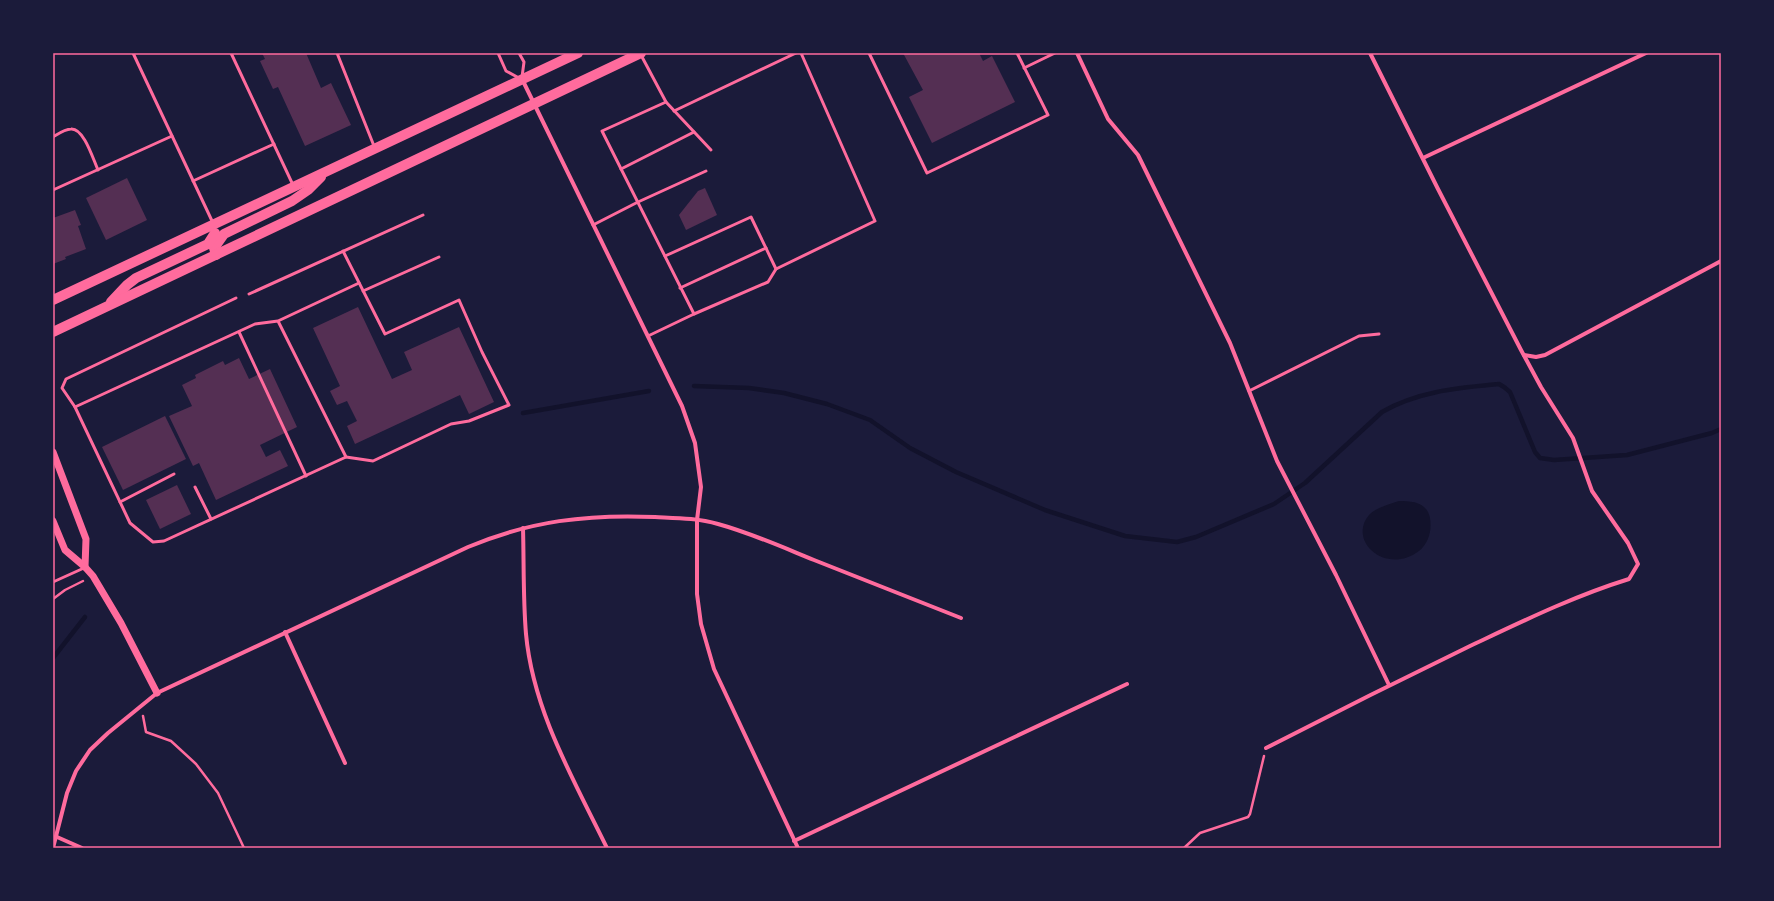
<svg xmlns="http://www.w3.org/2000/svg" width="1774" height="901" font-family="Montserrat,sans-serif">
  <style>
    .water { fill: #12122b }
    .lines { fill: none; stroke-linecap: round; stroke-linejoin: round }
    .stream { stroke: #12122b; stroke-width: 4.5 }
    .building { fill: #542f53 }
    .path { stroke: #ff6b9d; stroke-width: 2.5 }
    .service { stroke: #ff6b9d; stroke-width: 3 }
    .minor { stroke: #ff6b9d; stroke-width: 4 }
    .tertiary { stroke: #ff6b9d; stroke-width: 7 }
    .primary { stroke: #ff6b9d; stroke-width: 10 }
    .neatline { fill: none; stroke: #ff6b9d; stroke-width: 1.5 }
  </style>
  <rect width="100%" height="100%" fill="#1b1b3a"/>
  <path class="water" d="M1399,501C1412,501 1427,502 1430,518C1432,530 1429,543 1419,551C1386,576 1347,541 1369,515C1375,508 1390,504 1399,501Z"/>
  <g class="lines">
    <g class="stream">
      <path d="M694,386L749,388L784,393L827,404L870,420L910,448L956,472L1045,510L1125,536L1177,542L1196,537L1274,504L1305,483L1382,412C1418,391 1458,388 1499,384L1504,387L1510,392L1535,452L1540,458L1554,460L1627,455L1712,433L1721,429"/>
      <polyline points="523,413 649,391"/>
      <polyline points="53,658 85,617"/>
    </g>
  </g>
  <g class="building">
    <polygon points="262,53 306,53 321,88 331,83 351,125 305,146 278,87 273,89 260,61 265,59"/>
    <polygon points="903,53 979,53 983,61 992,56 1015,102 932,143 909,97 923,90"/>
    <polygon points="127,178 147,220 106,240 86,198"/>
    <polygon points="705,188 717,215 686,230 679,215 698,191"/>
    <polygon points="75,210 81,225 78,226 86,249 65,257 66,259 53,264 53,218"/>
    <polygon points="358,307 392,379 412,370 404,352 459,327 494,402 469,414 460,395 355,444 347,426 357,421 347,401 337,405 330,391 340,386 313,328"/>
    <polygon points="239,358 249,379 270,369 297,427 260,445 266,457 280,450 288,466 216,500 199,463 193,466 169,416 192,406 182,385 196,378 195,375 223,361 225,365"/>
    <polygon points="165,416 186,459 123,490 102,447"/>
    <polygon points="177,485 191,514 160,529 146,500"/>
  </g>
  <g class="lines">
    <g class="path">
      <polyline points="53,599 65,590 83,581"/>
      <polyline points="143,716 146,732 171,741 196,764 218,793 244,848"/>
      <polyline points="1184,848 1200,833 1248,817 1250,814 1264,756"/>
    </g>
    <g class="service">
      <polyline points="133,53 213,223"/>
      <polyline points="231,53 293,185"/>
      <polyline points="337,53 374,146"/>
      <polyline points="498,53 506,71 519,78"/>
      <polyline points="519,53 524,62 522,77"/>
      <polyline points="869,53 927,173 1048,115 1017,53"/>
      <polyline points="641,55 666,102 711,150"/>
      <polyline points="1024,68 1055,53"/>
      <polyline points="674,111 796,53"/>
      <path d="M53,137C58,134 65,129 71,129C84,128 93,159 98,170"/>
      <polyline points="621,169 694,132"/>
      <polyline points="193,181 274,144"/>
      <polyline points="53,190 172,136"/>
      <polyline points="593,225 638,202 706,171"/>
      <polyline points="343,251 385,334 459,300 482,352 509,405 469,421 451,424 373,461 346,457"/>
      <polyline points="665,256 751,217 776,269"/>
      <polyline points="680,288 766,248"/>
      <polyline points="363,291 439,257"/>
      <polyline points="249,294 423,215"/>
      <polyline points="694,314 768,282 776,269 875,221 801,53"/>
      <polyline points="278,321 255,324 75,407 130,523 153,542 164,541 346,457 278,321 359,283"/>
      <polyline points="239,332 306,476"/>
      <polyline points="648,336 694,314 602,131 666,102"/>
      <polyline points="1249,391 1359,336 1379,334"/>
      <polyline points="75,407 62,388 66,379 236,298"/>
      <polyline points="195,487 211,519"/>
      <polyline points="120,502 174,474"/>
      <polyline points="53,582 84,568"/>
    </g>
    <g class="minor">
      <polyline points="1077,53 1108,119 1138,155 1230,343 1277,461 1336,575 1389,685"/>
      <polyline points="522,79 682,406 695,443 701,487 697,520 697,594 701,624 714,669 798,848"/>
      <polyline points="1423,158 1646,53"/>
      <polyline points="1524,355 1536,357 1545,355 1721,261"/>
      <path d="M523,528C524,563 523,599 526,634C533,711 574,780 607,848"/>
      <polyline points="285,632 345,763"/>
      <path d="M1266,748C1334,713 1402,679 1470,646C1523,621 1574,596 1629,579L1638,564L1628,543L1592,491L1573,438L1541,387L1521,350L1438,189L1370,53"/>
      <polyline points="57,837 82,848"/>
      <polyline points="794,841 1127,684"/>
      <path d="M53,848L67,793L76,771L90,750L108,733L157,693L468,547C530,521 587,514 655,517C676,518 697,518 718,524C751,533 782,547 814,560C863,579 912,599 961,618"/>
    </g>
    <g class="tertiary">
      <polyline points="53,452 86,539 85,567"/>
      <polyline points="53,521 65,550 85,567 93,576 121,623 157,693"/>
    </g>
    <g class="primary">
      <polyline points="216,255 214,248 224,234 292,201 308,190 321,177"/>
      <polyline points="53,300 578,53"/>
      <polyline points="111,302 127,285 136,278 208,244 215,233"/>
      <polyline points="53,332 641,53"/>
    </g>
  </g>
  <rect width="1774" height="901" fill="none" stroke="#1b1b3a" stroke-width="108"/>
  <rect x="54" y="54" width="1666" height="793" class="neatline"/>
</svg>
